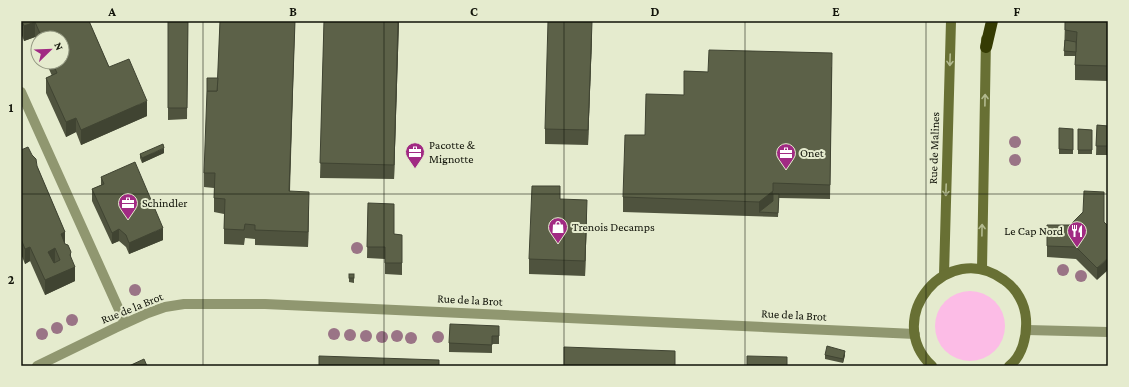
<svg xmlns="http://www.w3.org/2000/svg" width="1129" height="387" font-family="'Crimson Pro',serif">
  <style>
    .green { fill: #fcbce6 }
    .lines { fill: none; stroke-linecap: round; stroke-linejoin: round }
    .lane { stroke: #909770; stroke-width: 10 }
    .street { stroke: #909770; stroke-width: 10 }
    .secondary { stroke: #687034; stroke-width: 10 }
    .highway { stroke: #353b03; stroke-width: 12 }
    .tree { fill: #9a7486 }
    .wall { fill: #4f533e }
    .shaded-wall { fill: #404432 }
    .building { fill: #5c6148; stroke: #404432; fill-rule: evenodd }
    .oneway { stroke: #b3ba90 }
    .grid { fill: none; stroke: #111309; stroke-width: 1; stroke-opacity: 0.55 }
    .labels { text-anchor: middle; stroke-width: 4; stroke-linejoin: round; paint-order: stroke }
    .poi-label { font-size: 12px; fill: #111309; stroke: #e5ebce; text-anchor: start }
    .street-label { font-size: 12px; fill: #111309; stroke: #e5ebce }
    .neatline { fill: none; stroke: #111309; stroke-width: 1.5 }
    .grid-label { font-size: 13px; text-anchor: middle; font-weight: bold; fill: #111309 }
  </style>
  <rect width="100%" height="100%" fill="#e5ebce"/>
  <circle class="green" cx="970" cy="326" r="35"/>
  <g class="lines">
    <polyline class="lane" points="21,92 125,323"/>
    <g class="street">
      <polyline points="1027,330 1108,332"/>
      <polyline points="37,366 115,328 148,313 165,307 184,304 265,304 915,334"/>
    </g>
    <g class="secondary">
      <polyline points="982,269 986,39"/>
      <polyline points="944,275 951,21"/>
      <path d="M932,366C881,318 948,238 1004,280C1017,289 1025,304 1026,319C1027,335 1023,356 1009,366"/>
    </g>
    <polyline class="highway" points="986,47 992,21"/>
  </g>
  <g class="tree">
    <circle cx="1015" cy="142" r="6"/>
    <circle cx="1015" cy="160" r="6"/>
    <circle cx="357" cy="248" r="6"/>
    <circle cx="1063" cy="270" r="6"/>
    <circle cx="1081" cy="276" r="6"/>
    <circle cx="135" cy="290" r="6"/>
    <circle cx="72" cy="320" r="6"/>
    <circle cx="57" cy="328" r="6"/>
    <circle cx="42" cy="334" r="6"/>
    <circle cx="334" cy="334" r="6"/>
    <circle cx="350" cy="335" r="6"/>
    <circle cx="366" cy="336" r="6"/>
    <circle cx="397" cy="336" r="6"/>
    <circle cx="382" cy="337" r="6"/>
    <circle cx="438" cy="337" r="6"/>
    <circle cx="411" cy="338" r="6"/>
  </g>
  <g class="wall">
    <polygon points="21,21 89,21 109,67 147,116 81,145 76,132 66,137 46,93 46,78 52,76 46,62 62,62 62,38 38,38 38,44 35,37 24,41 21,33"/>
    <polygon points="168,21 188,21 187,119 168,120"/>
    <polygon points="220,21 295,21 290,191 309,207 308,247 255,245 255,239 245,238 244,245 224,244 224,214 214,212 214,188 204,187 204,173 218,78"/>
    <polygon points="324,21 399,21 394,179 320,178"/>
    <polygon points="1065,21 1108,21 1108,81 1075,80 1075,56 1064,56"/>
    <polygon points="592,37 588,145 545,144 545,129"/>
    <polygon points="832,67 830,199 779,198 778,217 623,212 623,197 645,135 684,95 684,71 708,72"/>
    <polygon points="1097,125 1108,126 1108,155 1096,155"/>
    <polygon points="1073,129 1073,154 1059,154 1059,149"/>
    <polygon points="1078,129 1092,130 1092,154 1078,154"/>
    <polygon points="21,150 37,166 65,232 65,244 71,258 75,281 45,295 30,261 25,264 21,254"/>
    <polygon points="164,153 142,163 140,158 140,154"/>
    <polygon points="101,177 163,240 129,254 126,247 119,241 112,244 92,201 92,189 101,185"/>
    <polygon points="1104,192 1097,280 1076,259 1047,257 1047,225 1070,225"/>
    <polygon points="560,199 587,215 585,276 529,274 529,259"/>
    <polygon points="368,203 394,234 402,235 402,275 385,274 385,259 367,258"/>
    <polygon points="349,274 354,274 354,283 349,282"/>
    <polygon points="499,326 499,344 492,344 492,353 449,352 449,343"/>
    <polygon points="825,355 845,355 843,363 825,359"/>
  </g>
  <g class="shaded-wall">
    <polygon points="295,21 289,206 289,191"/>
    <polygon points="398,21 399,21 394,179 394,165"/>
    <polygon points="35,22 35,37 24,41 24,26"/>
    <polygon points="592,22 592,37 588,145 588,130"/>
    <polygon points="147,101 147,116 81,145 81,130"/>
    <polygon points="76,118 76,132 66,137 66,122"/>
    <polygon points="164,148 164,153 142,163 142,158"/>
    <polygon points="773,191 773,206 759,212 759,202"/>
    <polygon points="309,192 309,207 308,247 308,232"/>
    <polygon points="587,200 587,215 585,276 585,261"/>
    <polygon points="163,228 163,240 129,254 129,243"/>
    <polygon points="119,229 119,241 112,244 112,233"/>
    <polygon points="65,232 65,246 61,234"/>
    <polygon points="30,247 30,261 25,264 25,249"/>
    <polygon points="55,248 55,263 48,266 48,252"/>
    <polygon points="71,252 71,266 75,267 75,281 45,295 45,280 70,255"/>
    <polygon points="1108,258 1108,270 1097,280 1097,268"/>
    <polygon points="845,351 845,355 843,363 843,359"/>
  </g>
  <g class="building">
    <polygon points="22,21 89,21 109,67 129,59 147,101 81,130 76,118 66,122 46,78 57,73 52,62 62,62 62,38 42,38 35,22 24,26"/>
    <polygon points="168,21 188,21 187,108 168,108"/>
    <polygon points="220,21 295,21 289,191 309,192 308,232 255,230 255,225 245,224 244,230 224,229 225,199 214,198 215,173 204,173 207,91 217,91"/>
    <polygon points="324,21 398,21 394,165 320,163"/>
    <polygon points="548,21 592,22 588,130 545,129"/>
    <polygon points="1065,21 1108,21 1108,66 1075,65 1077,32 1065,30"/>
    <polygon points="1065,40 1076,42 1076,52 1064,51"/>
    <polygon points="709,50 832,53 830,185 773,183 773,191 759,202 623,197 625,135 645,135 646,94 684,95 684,71 708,72"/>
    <polygon points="207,78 218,78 217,91 207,91"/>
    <polygon points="1097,125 1108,126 1108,146 1096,146"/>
    <polygon points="1059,128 1073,129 1073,150 1059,149"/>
    <polygon points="1078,129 1092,130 1092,150 1078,150"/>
    <polygon points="163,144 164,148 142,158 140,154"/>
    <path d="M28,147L32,155L36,159L37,166L65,232L61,234L65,244L68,245L71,252L70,255L75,267L45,280L30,247L25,249L21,239V150ZM55,248L60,260L54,263L48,252Z"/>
    <polygon points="135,162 163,228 129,243 126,235 119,229 112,233 92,189 104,184 101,177"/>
    <polygon points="532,186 560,186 560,199 587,200 585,261 529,259"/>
    <polygon points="1084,191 1104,192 1104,222 1108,226 1108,258 1097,268 1076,247 1047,246 1047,225 1070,225 1083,212"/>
    <polygon points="773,194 779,194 778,213 759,212 773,201"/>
    <polygon points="368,203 394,204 394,234 402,235 402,263 385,263 385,247 367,247"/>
    <rect x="349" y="274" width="5" height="4"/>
    <polygon points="450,324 499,326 499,336 492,336 492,345 449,343"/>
    <polygon points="827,346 845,351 843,359 825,355"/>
    <polygon points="564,347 675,351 675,366 564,366"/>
    <polygon points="319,356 439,360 439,366 319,366"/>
    <polygon points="747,356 787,357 787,366 747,366"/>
    <polygon points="144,359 147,366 129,366"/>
  </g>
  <defs><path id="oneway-shaft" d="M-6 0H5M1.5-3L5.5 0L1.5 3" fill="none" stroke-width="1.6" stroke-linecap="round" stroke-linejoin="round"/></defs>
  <g class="oneway">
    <use href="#oneway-shaft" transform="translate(950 60) rotate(92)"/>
    <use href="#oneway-shaft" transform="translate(985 100) rotate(-89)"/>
    <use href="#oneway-shaft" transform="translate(946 190) rotate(92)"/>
    <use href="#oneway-shaft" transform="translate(982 230) rotate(-89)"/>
  </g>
  <path class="grid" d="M203,21V366M384,21V366M564,21V366M745,21V366M926,21V366M21,194H1108"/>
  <defs>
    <symbol id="office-pin" viewBox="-11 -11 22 30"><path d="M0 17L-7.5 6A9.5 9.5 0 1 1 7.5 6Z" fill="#a12a83" stroke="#e5ebce"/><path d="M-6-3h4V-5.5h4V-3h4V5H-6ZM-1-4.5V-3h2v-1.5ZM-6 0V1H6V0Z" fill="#fff"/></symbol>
    <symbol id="shop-pin" viewBox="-11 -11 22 30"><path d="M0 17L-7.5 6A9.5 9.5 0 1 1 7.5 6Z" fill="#a12a83" stroke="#e5ebce"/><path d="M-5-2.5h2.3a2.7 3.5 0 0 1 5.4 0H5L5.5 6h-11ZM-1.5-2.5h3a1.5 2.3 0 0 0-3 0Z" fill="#fff"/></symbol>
    <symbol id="restaurant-pin" viewBox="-11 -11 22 30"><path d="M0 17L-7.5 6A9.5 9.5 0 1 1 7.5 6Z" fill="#a12a83" stroke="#e5ebce"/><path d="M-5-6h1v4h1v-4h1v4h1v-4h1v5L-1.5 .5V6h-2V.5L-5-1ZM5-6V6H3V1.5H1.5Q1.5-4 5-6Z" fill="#fff"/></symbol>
  </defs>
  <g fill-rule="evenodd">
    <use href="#office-pin" x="404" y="141" width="22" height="30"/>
    <use href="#office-pin" x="775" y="142" width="22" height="30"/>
    <use href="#office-pin" x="117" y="192" width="22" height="30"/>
    <use href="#shop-pin" x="547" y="216" width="22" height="30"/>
    <use href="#restaurant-pin" x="1066" y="220" width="22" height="30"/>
  </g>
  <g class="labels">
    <g class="poi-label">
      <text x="429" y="149">Pacotte &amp;<tspan x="429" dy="14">Mignotte</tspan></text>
      <text x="800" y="157">Onet</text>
      <text x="142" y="207">Schindler</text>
      <text x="572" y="231">Trenois Decamps</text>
      <text x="1063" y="235" text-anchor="end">Le Cap Nord</text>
    </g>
    <g class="street-label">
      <text transform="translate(934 148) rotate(-88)" y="4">Rue de Malines</text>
      <text transform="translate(470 300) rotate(3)" y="4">Rue de la Brot</text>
      <text transform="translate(132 308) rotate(-22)" y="4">Rue de la Brot</text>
      <text transform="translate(794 315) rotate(3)" y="4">Rue de la Brot</text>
    </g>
  </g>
  <rect width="1129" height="387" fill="none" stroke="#e5ebce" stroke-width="44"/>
  <g transform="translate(50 50) rotate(67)"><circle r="19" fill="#e5ebce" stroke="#90957f"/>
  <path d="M0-3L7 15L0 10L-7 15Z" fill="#a12a83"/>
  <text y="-6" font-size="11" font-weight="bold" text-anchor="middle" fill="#111309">N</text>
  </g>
  <rect x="22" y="22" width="1085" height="343" class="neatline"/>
  <g class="grid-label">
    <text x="112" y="16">A</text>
    <text x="293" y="16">B</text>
    <text x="474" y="16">C</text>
    <text x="655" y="16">D</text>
    <text x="836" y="16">E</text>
    <text x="1017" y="16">F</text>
    <text x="11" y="112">1</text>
    <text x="11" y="284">2</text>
  </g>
</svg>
